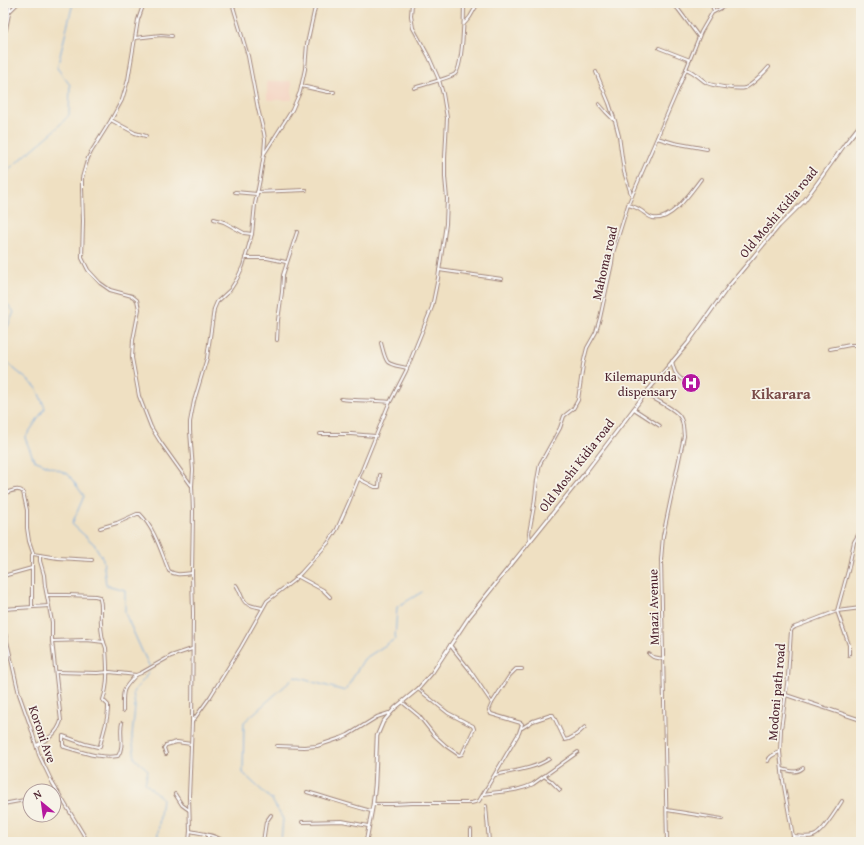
<svg xmlns="http://www.w3.org/2000/svg" width="864" height="845" font-family="'Gentium Book Plus',serif">
  <style>
    .built { fill: #f4d3c1 }
    .lines { fill: none; stroke-linecap: round; stroke-linejoin: round }
    .stream { stroke: #72a8e0; stroke-width: 1 }
    .minor-casing { stroke: #9c8076; stroke-width: 4 }
    .tertiary-casing { stroke: #9c8076; stroke-width: 4.5 }
    .minor { stroke: #fff; stroke-width: 2 }
    .tertiary { stroke: #fff; stroke-width: 2.5 }
    .labels { text-anchor: middle; stroke-width: 3.5; stroke-linejoin: round; paint-order: stroke }
    .street-label { font-size: 13px; fill: #4a1f2b; stroke: #f7f3e8 }
    .poi-label { font-size: 13px; fill: #4a1f2b; stroke: #f7f3e8; text-anchor: end }
    .quarter-label { font-size: 15px; font-weight: bold; fill: #794947; stroke: #f7f3e8 }
  </style>
  <rect width="100%" height="100%" fill="#f7f3e8"/>
  <filter id="ink" filterUnits="userSpaceOnUse"><feTurbulence type="fractalNoise" baseFrequency=".025" numOctaves="2"/><feDisplacementMap in="SourceGraphic" scale="8" xChannelSelector="R" yChannelSelector="G"/><feConvolveMatrix kernelMatrix="1 2 1 2 8 2 1 2 1" color-interpolation-filters="sRGB"/></filter>
  <filter id="wash" filterUnits="userSpaceOnUse"><feTurbulence type="fractalNoise" baseFrequency=".012" numOctaves="4" result="noise"/><feDisplacementMap in="SourceGraphic" scale="16" xChannelSelector="R" yChannelSelector="G"/><feGaussianBlur stdDeviation="0.9" result="paint"/><feColorMatrix in="noise" values="0 0 0 0 0 0 0 0 0 0 0 0 0 0 0 0 0 1.4 0 .05"/><feComposite in="paint" operator="in"/></filter>
  <g filter="url(#wash)">
    <rect width="100%" height="100%" fill="#efe0c2"/>
    <rect class="built" x="267" y="81" width="25" height="19"/>
    <g class="lines">
      <g class="stream">
        <polyline points="3,185 9,169 53,132 69,115 70,85 57,68 73,3"/>
        <polyline points="3,299 14,312 3,337"/>
        <polyline points="3,351 6,362 36,387 45,408 25,438 34,460 68,474 84,496 72,524 94,544 103,559 106,585 125,590 125,613 142,651 150,667"/>
        <polyline points="149,670 145,678 133,692 135,707 132,737 135,759 148,770 145,783 162,798 157,842"/>
        <polyline points="281,842 283,819 272,800 243,773 244,722 295,677 345,691 364,659 395,639 397,607 422,592"/>
      </g>
    </g>
  </g>
  <g filter="url(#ink)">
    <g class="lines">
      <defs>
        <g id="minor">
          <polyline points="144,3 138,20 128,80 122,100 111,120 91,152 88,158 86,164 82,178 82,189 83,221 82,258 88,270 100,283 110,290 132,296 137,300 139,309 133,340 132,358 139,396 151,427 161,443 191,485"/>
          <polyline points="232,3 248,56 258,109 264,133 265,140 264,153"/>
          <polyline points="665,3 676,7 678,9 699,37"/>
          <polyline points="711,3 714,11"/>
          <polyline points="10,11 18,3"/>
          <polyline points="464,24 470,17 478,3"/>
          <polyline points="3,37 6,29 11,3"/>
          <polyline points="135,38 161,35 172,36"/>
          <polyline points="659,48 690,60"/>
          <path d="M686,69C695,72 700,79 707,83C714,86 738,90 745,88C752,85 764,73 769,67"/>
          <polyline points="596,72 609,103 615,121 619,136 624,172 631,194"/>
          <polyline points="301,86 328,92 334,92"/>
          <path d="M414,88C422,85 450,78 455,74C463,67 464,15 464,3"/>
          <polyline points="599,104 606,112 614,120"/>
          <polyline points="111,120 135,133 146,136"/>
          <polyline points="657,138 674,143 707,149"/>
          <polyline points="235,192 257,194"/>
          <polyline points="257,192 306,190"/>
          <path d="M628,205C632,206 636,207 640,210C644,212 648,217 653,218C671,222 691,192 701,179"/>
          <polyline points="214,219 224,222 244,233 252,234"/>
          <polyline points="245,258 267,258 286,262"/>
          <polyline points="439,270 502,279"/>
          <polyline points="277,340 278,320 282,292 283,275 297,232"/>
          <path d="M381,343C387,366 385,363 407,368"/>
          <polyline points="830,349 850,345 861,345"/>
          <path d="M672,361C674,371 675,375 684,381"/>
          <path d="M645,394C654,399 676,409 680,417C684,422 683,430 684,436L663,536L661,560L667,842"/>
          <path d="M341,399C358,401 374,400 390,402"/>
          <polyline points="634,409 660,426"/>
          <polyline points="320,434 351,434 375,436"/>
          <polyline points="359,479 375,487 379,487 380,475"/>
          <path d="M3,494C9,492 18,487 23,492L27,510V528L29,541L33,553"/>
          <path d="M100,528L117,523L137,514H140C155,529 161,552 169,571C176,576 183,574 192,573"/>
          <polyline points="530,540 529,533 534,506 537,480 540,464 560,428 564,416 573,409 578,400 583,365 585,356 587,348 596,332 600,318 612,263 613,253 628,205 678,89 701,32 712,13 730,3"/>
          <polyline points="32,568 32,606"/>
          <polyline points="3,576 32,568 32,555 33,554 58,558 92,560"/>
          <polyline points="297,576 323,590 330,597"/>
          <path d="M236,585C240,590 242,601 246,603C250,606 258,607 262,608"/>
          <path d="M47,595H66L95,596L99,597C103,604 100,615 101,623C101,631 103,641 106,648C107,666 109,683 103,700L108,705C109,719 103,732 100,746L98,747L85,744L63,736V745L65,747C82,752 100,759 118,756C125,745 119,734 122,723"/>
          <polyline points="3,609 49,606"/>
          <polyline points="3,624 19,694 31,728 39,755 53,784 88,842"/>
          <polyline points="52,641 87,640 104,642"/>
          <polyline points="649,654 653,657 663,659"/>
          <polyline points="849,655 849,645 837,611 861,608"/>
          <polyline points="56,672 97,673 110,672 136,675 141,673 171,656 192,649"/>
          <polyline points="786,695 861,720"/>
          <polyline points="402,702 419,716 434,735 446,746 459,755 462,754 474,729 473,726 448,713 418,689"/>
          <polyline points="492,703 510,675 516,669 522,669"/>
          <path d="M123,711C123,690 121,691 136,675"/>
          <polyline points="192,722 210,697 241,647 267,601 293,581 301,573 328,543 337,529 349,502 388,406 406,371 432,307 438,278 446,224 447,199 445,177 445,158 447,118 443,94 439,80 429,57 413,28 411,16 412,3"/>
          <path d="M522,728L533,721L551,715H553L564,738L565,740C573,739 580,732 585,727"/>
          <path d="M37,745C48,739 57,734 61,721L52,641V622L45,586L44,575L40,561V555"/>
          <polyline points="277,746 304,747 317,746 341,738 348,735 377,717 389,713"/>
          <polyline points="166,754 164,748 166,745 177,742 191,744"/>
          <path d="M768,761C769,756 775,754 780,752"/>
          <path d="M782,769C791,771 796,774 803,768"/>
          <path d="M495,775C513,771 534,769 549,759"/>
          <polyline points="544,776 551,781 560,790"/>
          <path d="M307,792C328,798 349,805 371,811"/>
          <polyline points="54,793 58,792"/>
          <polyline points="175,794 182,805 189,810"/>
          <path d="M484,794C501,791 518,792 533,784L578,752"/>
          <polyline points="3,804 30,799"/>
          <polyline points="373,804 392,804 412,803 471,803 479,801 519,733 522,724 521,723 491,714 489,710 492,703 469,669 450,645"/>
          <polyline points="486,806 489,842"/>
          <polyline points="667,810 722,819"/>
          <polyline points="302,822 342,821 368,826"/>
          <path d="M190,831C199,833 218,835 224,842"/>
          <polyline points="208,835 208,842"/>
          <path d="M793,836C800,836 807,838 813,836C822,834 837,809 842,801"/>
          <polyline points="189,842 190,831 189,797 192,722 193,613 192,573 193,511 192,486 193,470 190,431 190,422 194,401 207,358 214,309 217,302 230,290 237,279 243,266 252,234 255,204 260,179 264,154 292,110 300,92 305,69 307,44 316,3"/>
          <polyline points="263,842 266,822 271,815"/>
          <polyline points="471,842 471,830"/>
          <polyline points="794,842 783,781 780,752 781,729 788,677 791,631 792,629 795,627 837,611 848,571 854,542 861,530"/>
        </g>
        <polyline id="tertiary" points="366,842 373,804 375,785 377,736 383,722 395,708 418,689 432,673 469,617 585,473 645,394 688,343 728,287 779,226 804,201 818,182 845,144 861,124"/>
      </defs>
      <use href="#minor" class="minor-casing"/>
      <use href="#tertiary" class="tertiary-casing"/>
      <use href="#minor" class="minor"/>
      <use href="#tertiary" class="tertiary"/>
    </g>
  </g>
  <defs>
    <symbol id="hospital-disc" viewBox="-11 -11 22 22"><circle r="9.5" fill="#b5179e" stroke="#f7f3e8"/><path d="M-5-5h3v3.5h4V-5h3V5h-3V1.5h-4V5h-3Z" fill="#fff"/></symbol>
  </defs>
  <g fill-rule="evenodd">
    <use href="#hospital-disc" x="680" y="372" width="22" height="22"/>
  </g>
  <g class="labels">
    <g class="street-label">
      <text transform="translate(778 212) rotate(-50)" y="5">Old Moshi Kidia road</text>
      <text transform="translate(604 263) rotate(-77)" y="5">Mahoma road</text>
      <text transform="translate(576 465) rotate(-52)" y="5">Old Moshi Kidia road</text>
      <text transform="translate(653 607) rotate(-91)" y="5">Mnazi Avenue</text>
      <text transform="translate(776 692) rotate(-85)" y="5">Modoni path road</text>
      <text transform="translate(43 734) rotate(71)" y="5">Koroni Ave</text>
    </g>
    <g class="poi-label">
      <text x="677" y="381">Kilemapunda<tspan x="677" dy="15">dispensary</tspan></text>
    </g>
    <g class="quarter-label">
      <text x="781" y="399">Kikarara</text>
    </g>
  </g>
  <rect width="864" height="845" fill="none" stroke="#f7f3e8" stroke-width="16"/>
  <g transform="translate(42 803) rotate(331)"><circle r="19" fill="#f7f3e8" stroke="#b29e9c"/>
  <path d="M0-3L7 15L0 10L-7 15Z" fill="#b5179e"/>
  <text y="-6" font-size="11" font-weight="bold" text-anchor="middle" fill="#4a1f2b">N</text>
  </g>
</svg>
